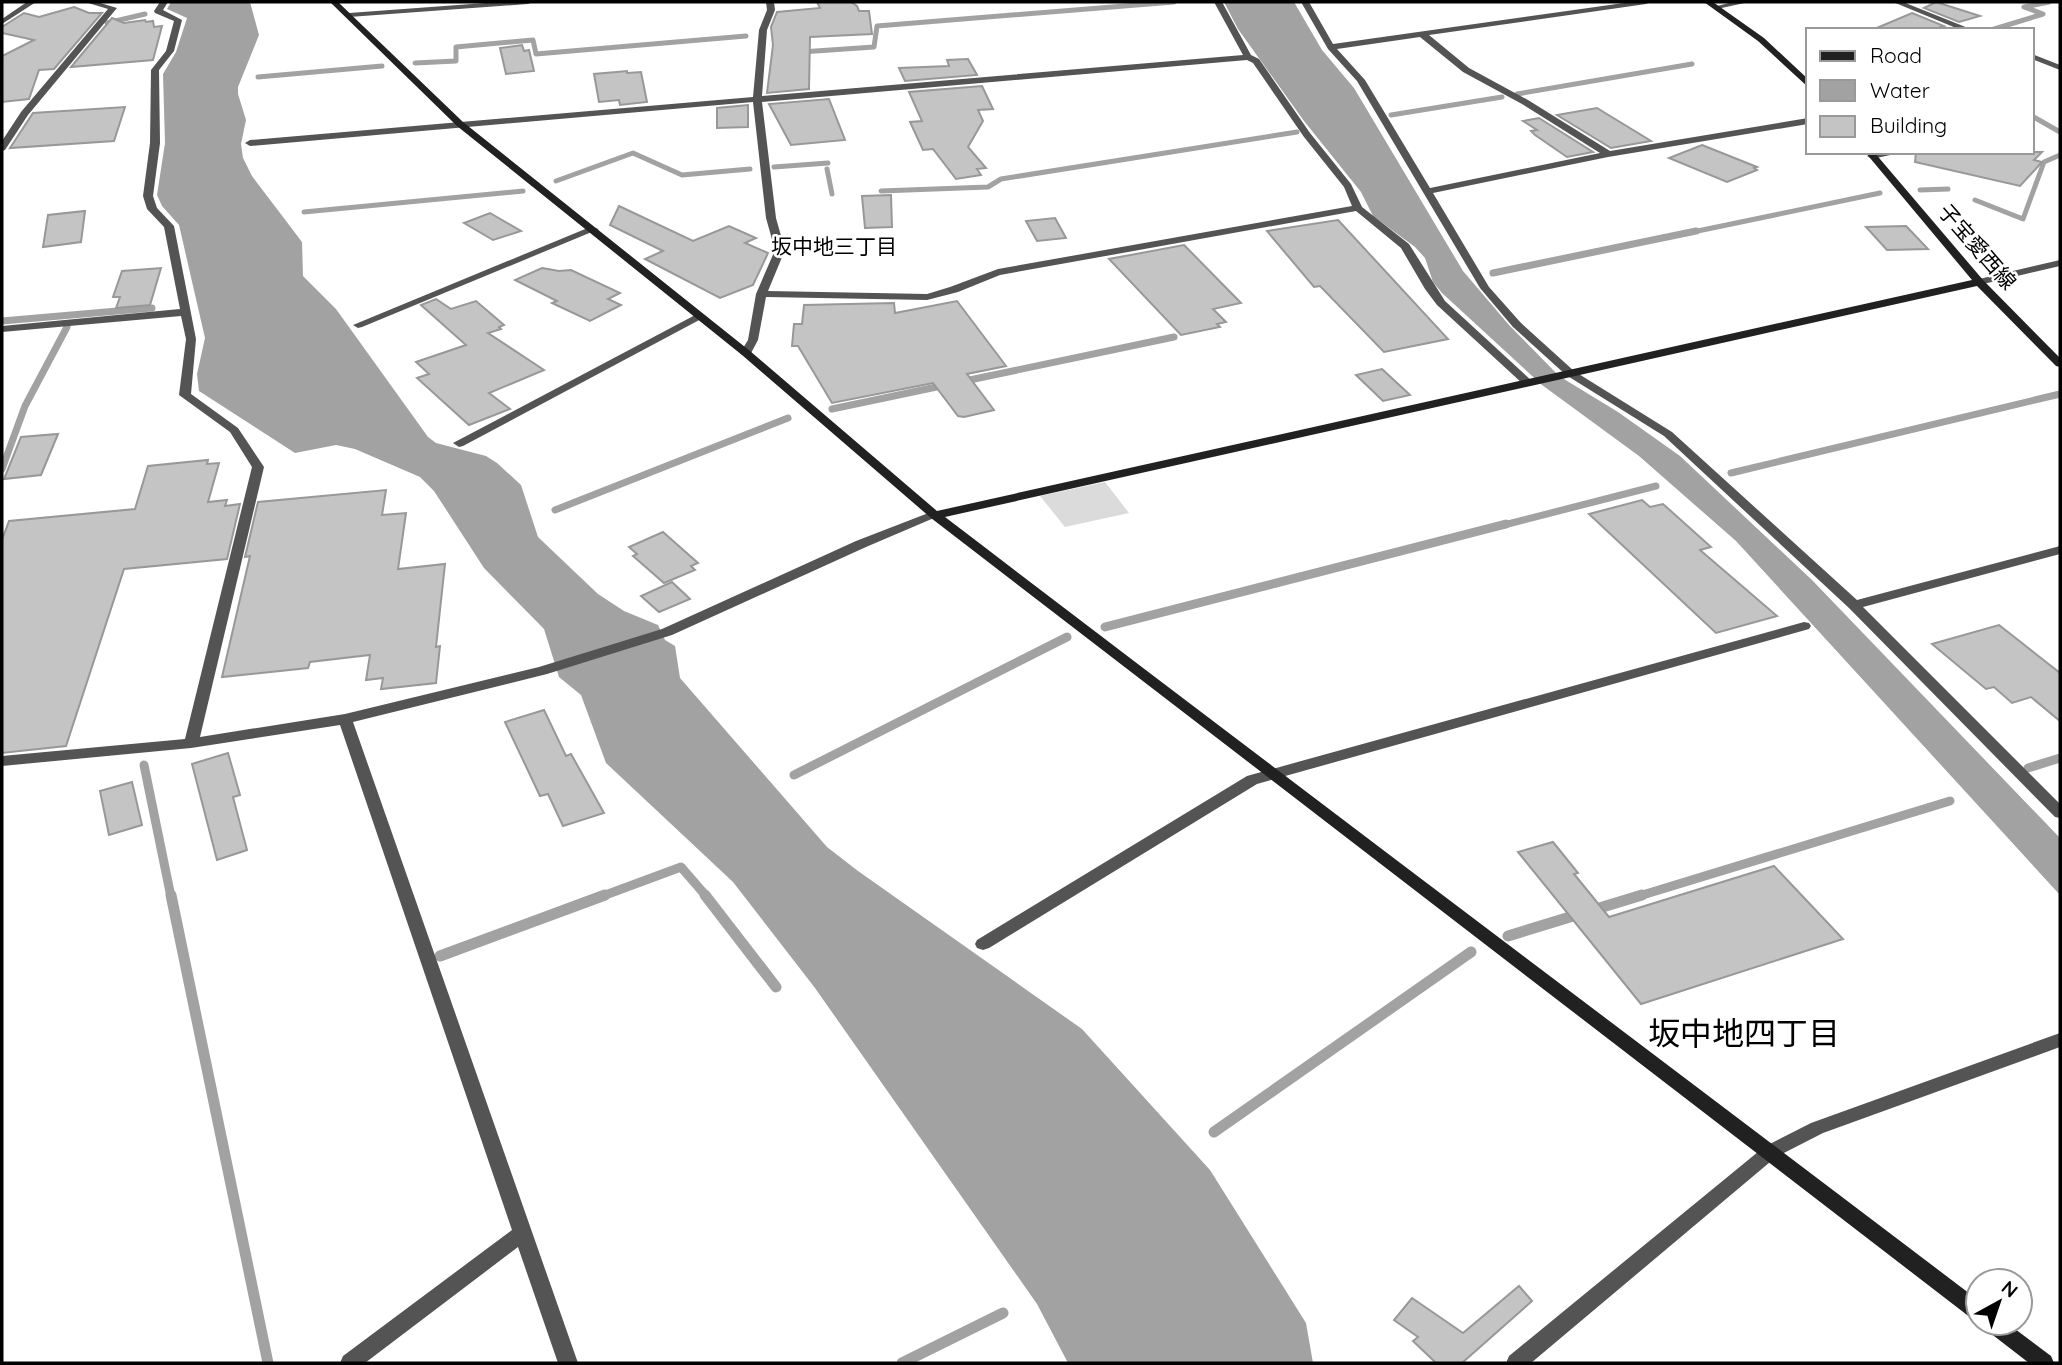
<svg xmlns="http://www.w3.org/2000/svg" width="2062" height="1365" font-family="Quicksand,'Noto Sans JP',sans-serif">
  <style>
    .green { fill: #dbdbdb }
    .water { fill: #a2a2a2 }
    .lines { fill: none; stroke-linecap: round; stroke-linejoin: round }
    .stream-far3 { stroke: #a2a2a2; stroke-width: 5 }
    .stream-far2 { stroke: #a2a2a2; stroke-width: 7 }
    .stream-far1 { stroke: #a2a2a2; stroke-width: 9 }
    .stream { stroke: #a2a2a2; stroke-width: 11 }
    .building { fill: #c4c4c4; stroke: #989898; stroke-width: 2 }
    .street { fill: #545454; fill-rule: evenodd }
    .secondary { fill: #212121; fill-rule: evenodd }
    .labels { text-anchor: middle; stroke-width: 5; stroke-linejoin: round; paint-order: stroke }
    .far-neighbourhood-label { font-size: 21px; fill: #000; stroke: #fff }
    .far-street-label { font-size: 21px; fill: #000; stroke: #fff }
    .near-neighbourhood-label { font-size: 32px; fill: #000; stroke: #fff }
  </style>
  <rect width="100%" height="100%" fill="#fff"/>
  <polygon class="green" points="1105,482 1129,513 1065,527 1040,496"/>
  <g class="water">
    <polygon points="171,2 250,2 259,35 238,87 238,94 246,120 241,144 243,158 252,176 302,242 303,276 336,309 428,437 436,443 486,456 497,463 521,485 538,537 598,594 624,611 658,625 665,640 675,646 680,678 827,847 858,871 1082,1029 1210,1170 1306,1323 1313,1363 1068,1363 1037,1304 815,988 733,882 606,763 581,695 559,677 544,629 484,568 434,491 420,477 355,449 336,445 295,453 199,391 197,374 205,338 179,225 162,206 157,195 165,143 163,74 176,52 187,18 167,9"/>
    <polygon points="1224,2 1294,2 1322,50 1354,88 1463,271 1509,325 1559,376 1618,412 1680,456 1812,580 2060,838 2060,895 1736,541 1639,456 1542,385 1442,293 1433,282 1425,258 1415,247 1373,216 1361,192 1304,121 1238,29"/>
  </g>
  <g class="lines">
    <g class="stream-far3">
      <polyline points="107,23 145,14"/>
      <polyline points="1991,30 2043,14 2024,7 2049,2"/>
      <polyline points="801,52 874,47 877,26 1174,2"/>
      <polyline points="415,63 456,61 456,47 533,40 536,54 746,36"/>
      <polyline points="258,77 382,66"/>
      <polyline points="1517,94 1692,64"/>
      <polyline points="1391,115 1502,97"/>
      <polyline points="2032,116 2060,132"/>
      <polyline points="774,167 828,163"/>
      <polyline points="827,169 832,194"/>
      <polyline points="556,181 633,153 682,175 750,169"/>
      <polyline points="1920,190 1948,189"/>
      <polyline points="881,191 988,187 1001,179 1297,132"/>
      <polyline points="1975,200 2023,219 2044,162 2060,155"/>
      <polyline points="304,212 523,191"/>
      <polyline points="1688,233 1880,193"/>
    </g>
    <g class="stream-far2">
      <polyline points="1493,273 1696,231"/>
      <polyline points="2,321 152,308"/>
      <polyline points="960,382 1174,337"/>
      <polyline points="832,409 946,385"/>
      <polyline points="2,469 25,406 67,327"/>
      <polyline points="1731,473 2060,394"/>
      <polyline points="555,510 788,418"/>
      <polyline points="1500,526 1656,486"/>
    </g>
    <g class="stream-far1">
      <polyline points="1105,627 1506,524"/>
      <polyline points="144,765 171,897"/>
      <polyline points="2028,768 2060,758"/>
      <polyline points="794,775 1067,637"/>
      <polyline points="600,897 681,867 707,897"/>
      <polyline points="1636,897 1950,801"/>
    </g>
    <g class="stream">
      <polyline points="171,895 268,1363"/>
      <polyline points="705,895 776,987"/>
      <polyline points="1508,936 1642,895"/>
      <polyline points="440,956 605,895"/>
      <polyline points="1214,1132 1471,952"/>
      <polyline points="902,1363 1003,1313"/>
    </g>
  </g>
  <g class="building">
    <polygon points="817,2 851,2 857,6 859,11 869,11 872,34 810,37 809,89 767,93 773,45 771,27 777,12 820,8"/>
    <polygon points="1936,2 1980,16 1959,22 1924,8"/>
    <polygon points="74,7 89,13 102,13 54,69 39,70 29,99 2,102 2,56 34,40 2,33 2,27 24,13 39,17"/>
    <polygon points="1912,13 1944,26 1931,30 1872,30"/>
    <polygon points="112,18 124,23 145,20 146,22 153,21 154,27 162,26 153,60 71,67"/>
    <polygon points="522,45 524,51 529,50 534,71 506,74 500,48"/>
    <polygon points="968,59 977,75 905,81 899,68 949,66 947,60"/>
    <polygon points="627,71 627,73 641,72 647,102 620,105 619,100 599,102 594,74"/>
    <polygon points="982,86 993,109 978,110 983,121 968,147 986,168 977,169 981,175 956,179 933,149 923,150 910,122 922,121 909,92"/>
    <polygon points="829,99 845,140 791,145 769,104"/>
    <polygon points="748,105 748,127 717,128 717,108"/>
    <polygon points="125,107 114,141 10,148 33,113"/>
    <polygon points="1597,108 1651,141 1611,148 1557,115"/>
    <polygon points="1539,118 1593,152 1567,157 1535,135 1531,131 1537,130 1523,121"/>
    <polygon points="1702,145 1757,167 1754,168 1757,170 1727,182 1669,158"/>
    <polygon points="1916,152 2042,152 2034,160 2042,162 2020,186 1915,162"/>
    <polygon points="891,195 892,227 865,228 862,196"/>
    <polygon points="619,206 693,241 729,226 756,238 745,243 768,253 753,285 720,298 645,259 663,251 610,225"/>
    <polygon points="85,211 81,242 43,247 48,215"/>
    <polygon points="490,213 521,231 493,240 464,223"/>
    <polygon points="1055,218 1066,238 1037,241 1026,221"/>
    <polygon points="1338,220 1448,339 1384,352 1320,286 1314,287 1267,231"/>
    <polygon points="1906,226 1928,249 1887,250 1866,227"/>
    <polygon points="1184,245 1241,303 1213,309 1226,322 1217,324 1220,327 1181,335 1109,259"/>
    <polygon points="161,268 150,305 116,308 120,297 113,297 122,271"/>
    <polygon points="542,268 559,271 571,270 620,293 608,299 621,305 590,321 552,303 557,301 515,280"/>
    <polygon points="436,299 451,309 476,301 504,325 499,327 501,329 488,333 544,370 489,393 510,409 469,425 417,378 429,374 416,362 466,345 421,305"/>
    <polygon points="957,301 1006,366 967,374 994,410 964,417 958,416 933,383 832,403 798,346 792,346 794,324 802,324 804,305 894,303 895,313"/>
    <polygon points="1382,369 1410,395 1383,401 1356,375"/>
    <polygon points="58,434 41,475 4,479 21,437"/>
    <polygon points="208,460 207,464 219,463 208,502 227,500 225,506 240,504 227,559 124,569 66,746 2,753 2,540 9,521 135,509 148,466"/>
    <polygon points="386,490 382,515 406,513 398,569 445,564 436,647 440,646 436,683 381,689 383,678 366,680 370,655 310,662 308,668 222,677 250,556 245,557 258,502"/>
    <polygon points="1642,500 1650,507 1663,504 1711,547 1700,550 1777,616 1716,633 1589,514"/>
    <polygon points="663,532 698,563 691,566 695,570 664,583 633,556 637,554 629,547"/>
    <polygon points="672,582 690,599 659,612 641,596"/>
    <polygon points="1999,625 2060,673 2060,721 2031,697 2012,703 1994,687 1986,689 1932,644"/>
    <polygon points="544,710 566,756 571,754 604,813 563,826 548,794 540,796 505,722"/>
    <polygon points="228,753 240,795 233,797 247,850 217,860 192,764"/>
    <polygon points="132,782 142,825 109,835 100,791"/>
    <polygon points="1553,842 1578,873 1574,874 1609,917 1774,866 1843,939 1641,1004 1518,852"/>
    <polygon points="1519,1286 1532,1301 1462,1363 1436,1363 1413,1341 1418,1337 1394,1320 1412,1298 1463,1333"/>
  </g>
  <g class="lines">
    <g class="street">
      <polygon points="27,2 36,2 2,24 2,19"/>
      <polygon points="85,2 97,2 117,8 28,115 5,150 2,151 2,141 21,112 108,9"/>
      <polygon points="160,2 168,2 163,10 182,20 174,51 159,70 160,143 153,196 157,208 174,226 196,339 191,394 238,428 264,467 200,737 345,714 539,667 662,629 856,541 931,512 935,511 941,515 866,547 672,635 547,674 353,722 578,1363 558,1363 518,1247 365,1363 340,1363 343,1356 512,1230 340,725 191,748 2,766 2,756 185,739 252,467 230,432 179,395 186,339 181,316 2,332 2,326 180,309 164,227 147,209 143,196 150,143 151,70 166,51 174,21 155,13 154,11"/>
      <polygon points="499,2 532,2 528,4 349,17 345,15 349,13"/>
      <path d="M766,2H774L775,10L767,30L762,96L1243,55L1214,2H1222L1251,55L1259,59L1310,133L1351,184L1362,207L1409,244L1445,301L1533,382L1527,385L1523,384L1437,305L1425,289L1401,248L1356,211L1000,275L958,292L927,300L766,297L758,340L750,355L746,356L740,353L748,340L756,294L775,250L766,218L753,102L250,146L245,143L250,140L753,97L759,30L767,10ZM1247,60L1253,63L1304,137L1344,187L1352,206L998,269L950,287L927,294L768,291L785,250L776,218L762,102Z"/>
      <path d="M1301,2H1309L1333,44L1631,2H1650L1646,4L1429,35L1469,68L1528,100L1610,151L1808,118V124L1608,157L1433,193L1489,287L1521,323L1574,371L1672,432L1857,600L2060,546V554L1863,607L2060,804V818L2055,817L1849,608L1664,436L1566,375L1513,327L1480,288L1357,81L1328,49ZM1420,37L1463,72L1522,104L1600,153L1430,188L1365,80L1337,49Z"/>
      <polygon points="1733,2 1749,2 1717,9 1713,7"/>
      <polygon points="1893,2 1903,2 1973,30 1961,30"/>
      <polygon points="2032,54 2060,65 2060,70 2032,59"/>
      <polygon points="1879,152 1904,152 1872,159 1867,156"/>
      <polygon points="590,227 599,229 362,327 358,328 353,325"/>
      <polygon points="2060,260 2060,266 1979,285 1974,282 1975,280"/>
      <polygon points="699,313 703,314 703,318 463,446 459,447 453,443"/>
      <polygon points="1804,622 1809,623 1811,626 1809,629 1257,784 989,948 983,950 977,948 975,944 977,940 1247,776"/>
      <polygon points="2060,1033 2060,1047 1823,1133 1776,1157 1531,1363 1506,1363 1509,1356 1764,1147 1811,1123"/>
    </g>
    <g class="secondary">
      <path d="M330,2H338L463,122L750,351L937,511L1972,280L1865,152H1874L1983,280L2060,358V367L2056,366L1977,286L945,517C1288,779 1634,1039 1978,1300V1321L1971,1318L931,518L742,355L457,126Z"/>
      <polygon points="1704,2 1713,2 1764,38 1808,79 1808,87 1758,41"/>
      <polygon points="1982,1323 2007,1323 2051,1356 2054,1363 2029,1363 1985,1329"/>
    </g>
  </g>
  <g class="labels">
    <g class="far-neighbourhood-label">
      <text x="834" y="254">坂中地三丁目</text>
    </g>
    <g class="far-street-label">
      <text transform="translate(1977 247) rotate(49)" y="7">子宝愛西線</text>
    </g>
    <g class="near-neighbourhood-label">
      <text x="1744" y="1045">坂中地四丁目</text>
    </g>
  </g>
  <rect width="2062" height="1365" fill="none" stroke="#000000" stroke-width="7"/>
  <rect x="1806" y="28" width="228" height="126" fill="#ffffff" stroke="#999999" stroke-width="2"/>
  <rect x="1820" y="51" width="35" height="10" fill="#212121" stroke="#999999" stroke-width="2"/>
  <text x="1870" y="63" font-size="21" fill="#000000">Road</text>
  <rect x="1820" y="80" width="35" height="21" fill="#a2a2a2" stroke="#999999" stroke-width="2"/>
  <text x="1870" y="98" font-size="21" fill="#000000">Water</text>
  <rect x="1820" y="116" width="35" height="21" fill="#c4c4c4" stroke="#999999" stroke-width="2"/>
  <text x="1870" y="133" font-size="21" fill="#000000">Building</text>
  <g transform="translate(1999 1302) rotate(40)"><circle r="33" fill="#ffffff" stroke="#999999" stroke-width="2"/>
  <path d="M0-5L12 26L0 18L-12 26Z" fill="#000000"/>
  <text y="-10" font-size="19" font-weight="bold" text-anchor="middle" fill="#000000">N</text>
  </g>
</svg>
